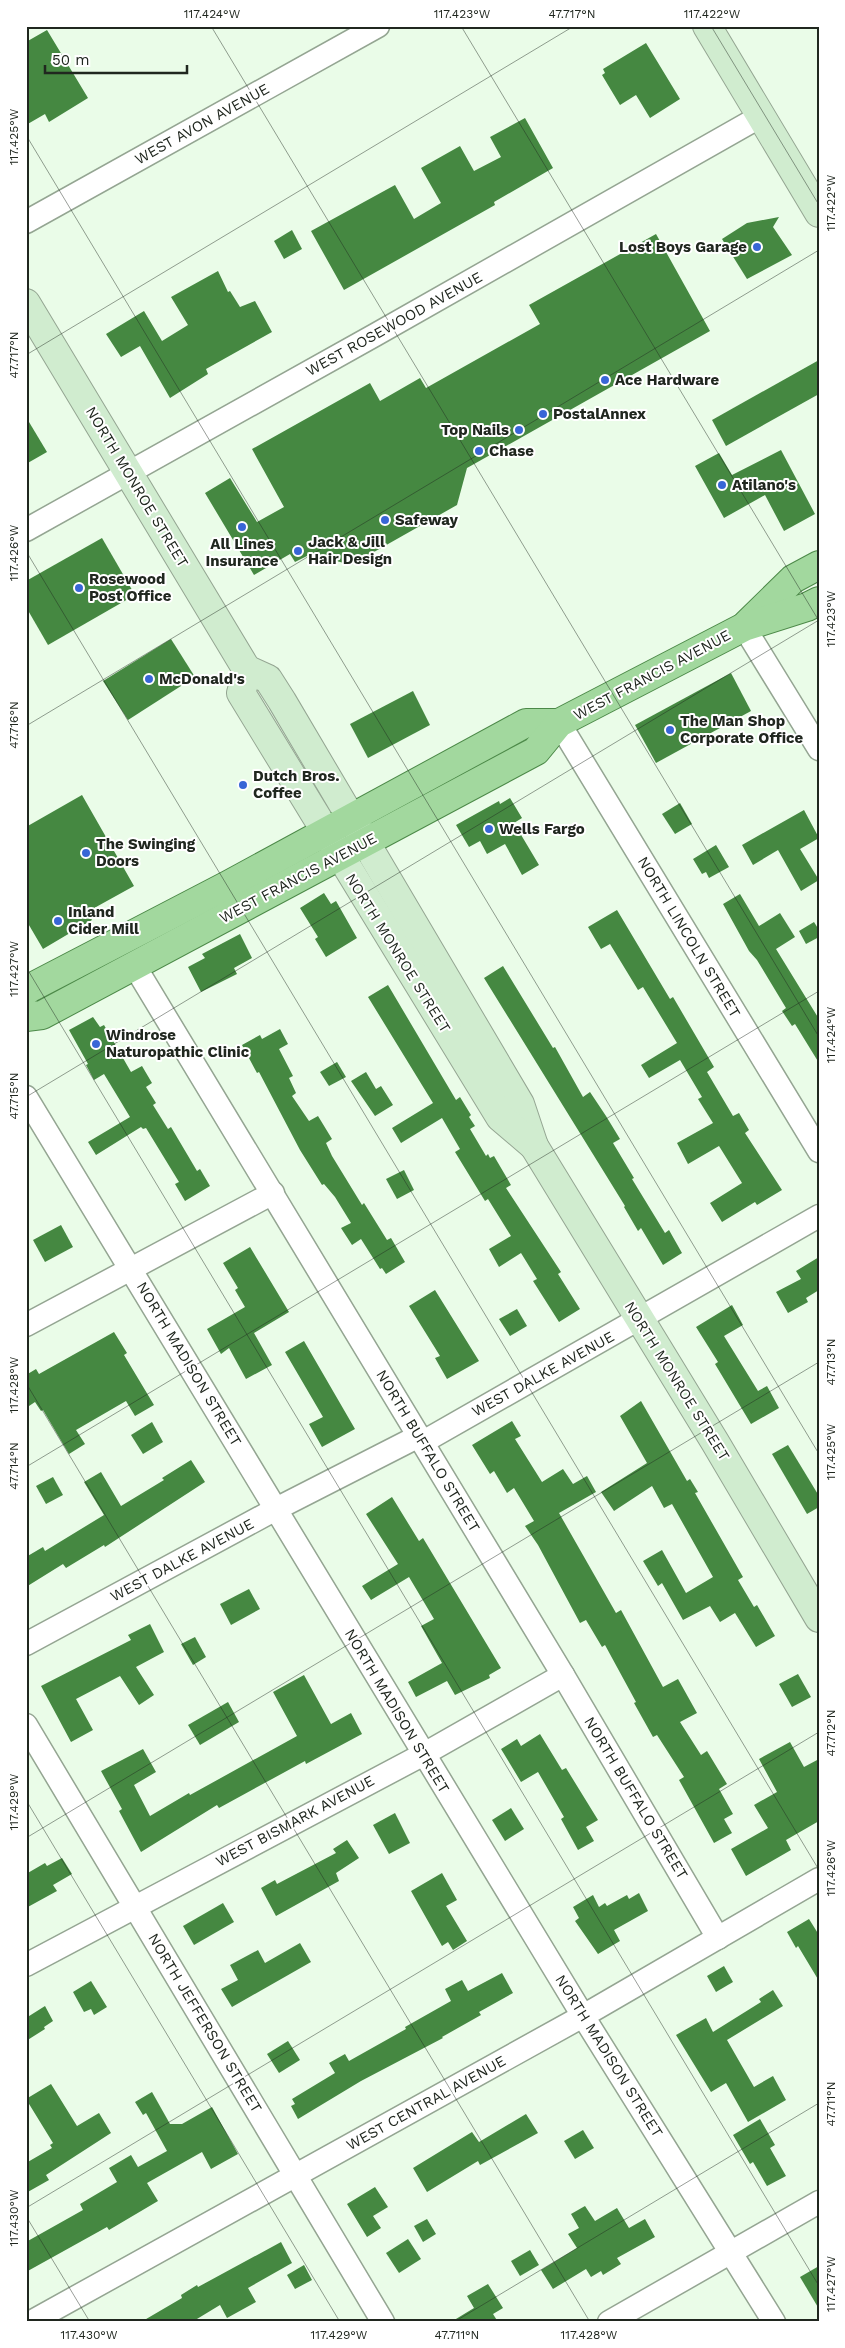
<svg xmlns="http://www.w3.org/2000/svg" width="845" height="2348" font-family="'Work Sans',sans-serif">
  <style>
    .building { fill: #458841 }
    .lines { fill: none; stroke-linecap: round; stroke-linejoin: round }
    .street-casing { stroke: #94a592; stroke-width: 25 }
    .secondary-casing { stroke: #94a592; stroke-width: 30 }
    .primary-casing { stroke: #4c8948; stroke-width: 30 }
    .street { stroke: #fff; stroke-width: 22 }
    .secondary { stroke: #d0eccf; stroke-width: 28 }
    .primary { stroke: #a2d89e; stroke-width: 28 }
    .ticks { fill: none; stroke: #20271f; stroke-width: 1; stroke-opacity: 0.45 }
    .poi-dot { fill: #3866d6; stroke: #fff; stroke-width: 2 }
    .labels { text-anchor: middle; stroke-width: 4; stroke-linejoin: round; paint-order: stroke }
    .street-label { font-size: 15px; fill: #20271f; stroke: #fff }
    .poi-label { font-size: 15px; font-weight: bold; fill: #20271f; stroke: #fff; text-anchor: start }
    .neatline { fill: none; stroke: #20271f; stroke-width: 2 }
    .ticks-label { font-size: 12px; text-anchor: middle; fill: #20271f }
  </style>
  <rect width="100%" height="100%" fill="#eafce8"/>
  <g class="building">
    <polygon points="47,30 88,98 49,122 45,114 26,125 26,42"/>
    <polygon points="646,43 680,99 650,118 636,95 620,105 602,75 605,73 603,69"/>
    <polygon points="525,118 553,168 494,202 495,205 344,290 311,231 395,185 414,219 441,203 421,168 460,146 474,171 501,157 490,137"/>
    <polygon points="779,217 773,227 792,255 747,279 722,239 747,223"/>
    <polygon points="292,230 302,249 284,259 274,241"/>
    <polygon points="656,234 710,331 467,468 457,505 351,565 311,554 295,562 290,554 254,575 205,493 230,478 257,522 284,507 252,449 370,383 380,401 420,378 426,388 540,324 529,305"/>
    <polygon points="218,271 228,292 230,291 240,307 255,301 272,332 206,369 208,374 170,398 140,346 121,357 106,334 144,311 162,341 188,325 171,297"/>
    <polygon points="819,360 819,394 726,446 712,420"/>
    <polygon points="26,417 47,452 26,464"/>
    <polygon points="781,450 815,514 784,531 765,495 724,518 695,466 719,453 732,475"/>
    <polygon points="102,538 135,595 48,645 26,607 26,581"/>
    <polygon points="171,639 195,677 128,720 103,681"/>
    <polygon points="731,673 751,711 656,763 635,725"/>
    <polygon points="413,691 430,725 368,758 350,724"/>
    <polygon points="82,795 134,886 87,912 92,920 43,949 26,920 26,827"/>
    <polygon points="510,798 522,818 514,823 539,865 522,875 505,844 487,854 480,841 469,847 456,825 499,801 500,804"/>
    <polygon points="680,803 692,824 675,834 662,814"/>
    <polygon points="804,810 819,838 800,849 819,880 801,891 778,850 753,865 742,845"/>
    <polygon points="716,845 729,867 709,878 706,872 702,874 693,859"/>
    <polygon points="324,893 331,904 336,901 357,938 326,957 315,939 318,937 300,908"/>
    <polygon points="740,894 759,926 780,913 795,937 776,949 819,1019 819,1063 795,1024 792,1026 782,1011 786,1008 757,960 749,951 723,904"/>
    <polygon points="617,910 670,999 673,997 714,1067 707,1072 733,1116 739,1113 749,1130 745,1133 782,1190 757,1205 755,1202 722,1222 710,1203 742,1183 719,1146 688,1164 677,1143 713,1123 698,1099 702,1097 680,1060 649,1078 641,1065 677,1043 643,987 638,990 610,944 601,949 588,927"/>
    <polygon points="814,922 819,930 819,937 806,944 799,931"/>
    <polygon points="240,934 252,958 234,968 237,974 201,992 188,967 205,958 202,954"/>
    <polygon points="503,966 553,1048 555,1047 583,1097 590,1092 606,1116 620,1139 613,1143 634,1178 632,1179 665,1233 669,1230 682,1253 663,1265 641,1228 638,1231 624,1207 625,1206 484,978"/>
    <polygon points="388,985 456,1100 460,1097 471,1115 469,1117 475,1126 470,1129 486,1156 488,1154 490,1158 494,1156 511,1185 506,1188 561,1272 558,1274 580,1309 559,1322 533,1281 537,1279 521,1253 499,1267 489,1249 511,1236 488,1199 485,1201 455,1152 460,1149 442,1118 401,1143 392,1128 433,1103 368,997"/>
    <polygon points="93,1017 100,1027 104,1025 131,1072 142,1066 152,1083 146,1087 156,1103 153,1105 168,1129 171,1127 197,1171 200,1169 210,1186 185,1201 175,1184 179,1182 146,1128 143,1129 141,1127 96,1155 88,1142 130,1117 104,1074 94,1080 86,1065 88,1064 69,1030"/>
    <polygon points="280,1029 288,1044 279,1049 293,1076 289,1078 296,1093 292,1096 309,1121 318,1116 332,1139 326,1143 332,1156 362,1205 364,1203 387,1240 391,1238 405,1262 386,1274 382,1268 380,1269 361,1239 352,1245 341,1228 351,1223 335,1197 324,1184 322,1185 300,1150 259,1072 257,1073 242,1045 260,1035 262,1039"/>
    <polygon points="337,1062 346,1077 329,1086 320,1072"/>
    <polygon points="366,1072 376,1089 381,1086 393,1105 375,1116 351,1081"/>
    <polygon points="404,1170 414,1190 397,1199 386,1179"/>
    <polygon points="61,1225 73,1247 45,1262 33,1240"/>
    <polygon points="250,1247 289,1312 254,1333 272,1365 246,1379 229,1348 221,1354 207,1329 245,1307 235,1290 238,1288 223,1263"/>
    <polygon points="819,1257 819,1290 806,1298 808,1302 788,1313 776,1292 801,1279 796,1271"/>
    <polygon points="435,1290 479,1361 447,1379 435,1358 440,1356 409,1306"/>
    <polygon points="732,1305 743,1325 724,1336 758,1391 767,1386 779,1408 751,1424 715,1364 718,1362 696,1327"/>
    <polygon points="517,1309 527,1326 510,1336 499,1319"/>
    <polygon points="114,1332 127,1353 124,1355 154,1405 135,1416 126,1401 76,1430 85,1444 69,1454 43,1410 41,1411 35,1402 26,1408 26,1375 36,1369 39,1374"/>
    <polygon points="304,1341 355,1429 322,1447 309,1424 323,1417 285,1352"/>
    <polygon points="641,1401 687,1481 690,1479 698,1492 695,1493 743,1577 738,1580 754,1607 757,1605 775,1636 756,1647 735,1613 720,1622 710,1606 683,1620 662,1583 658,1586 643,1561 662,1550 686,1593 713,1577 672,1504 664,1508 652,1486 614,1511 601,1492 647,1463 620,1416"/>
    <polygon points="512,1421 521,1436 515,1439 542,1482 563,1469 573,1484 587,1476 596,1492 559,1513 616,1613 621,1610 663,1687 678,1679 697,1713 680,1722 701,1755 707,1751 727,1784 719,1789 733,1814 724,1819 732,1833 714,1843 679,1780 684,1777 657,1735 653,1737 634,1703 636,1702 605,1645 602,1647 586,1620 580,1623 538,1545 525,1526 534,1521 514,1488 507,1493 494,1471 490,1474 472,1445"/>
    <polygon points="152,1422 163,1442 143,1454 131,1435"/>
    <polygon points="788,1445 819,1496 819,1507 807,1514 772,1454"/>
    <polygon points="191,1460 205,1482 105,1547 104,1545 66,1568 63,1564 26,1587 26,1557 43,1547 45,1551 104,1515 84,1482 101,1472 121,1506 164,1480 162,1478"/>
    <polygon points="53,1477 63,1495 46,1504 36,1486"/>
    <polygon points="392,1497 419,1541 423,1538 501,1668 489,1675 490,1678 455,1695 447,1681 416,1697 408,1682 442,1663 421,1626 434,1619 409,1577 371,1600 362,1586 398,1564 366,1514"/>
    <polygon points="249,1589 260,1609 231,1625 220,1604"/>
    <polygon points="150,1624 164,1652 136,1667 154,1695 139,1705 120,1676 76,1699 93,1730 71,1742 41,1686 131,1640 128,1635"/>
    <polygon points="195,1637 206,1657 193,1665 181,1644"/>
    <polygon points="798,1674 811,1697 792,1707 779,1684"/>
    <polygon points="304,1675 331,1724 351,1713 362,1734 306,1764 305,1761 219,1808 217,1805 141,1852 119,1811 122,1809 101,1771 143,1749 156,1772 134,1785 150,1816 189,1793 190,1795 297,1736 273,1692"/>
    <polygon points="228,1702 239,1722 200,1745 188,1725"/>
    <polygon points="540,1734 562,1770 566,1768 598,1820 586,1827 594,1841 578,1850 561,1819 564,1817 538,1772 521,1782 501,1749 517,1739 521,1746"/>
    <polygon points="790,1742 804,1767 819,1759 819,1821 786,1840 791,1850 746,1876 731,1849 768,1828 754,1805 777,1792 759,1759"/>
    <polygon points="511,1808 524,1829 505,1841 492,1820"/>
    <polygon points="395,1813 410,1843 389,1854 373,1825"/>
    <polygon points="347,1840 359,1858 336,1873 339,1881 276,1916 261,1888 275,1880 277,1884 336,1853 333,1849"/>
    <polygon points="62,1858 72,1874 53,1885 57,1891 26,1908 26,1874 45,1863 47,1866"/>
    <polygon points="442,1873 457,1900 446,1906 467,1941 453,1950 448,1942 442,1946 411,1891"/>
    <polygon points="639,1893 648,1911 614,1930 620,1941 598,1954 575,1921 579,1918 573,1907 593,1895 599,1907 605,1903 607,1906 627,1895 629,1899"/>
    <polygon points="223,1903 234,1922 194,1945 183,1926"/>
    <polygon points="809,1919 819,1935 819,1981 798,1946 796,1948 787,1932"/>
    <polygon points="300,1943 311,1962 232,2007 221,1989 238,1980 230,1965 258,1950 265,1963"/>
    <polygon points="724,1966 733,1982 716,1992 707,1976"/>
    <polygon points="502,1973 513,1993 479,2012 481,2015 442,2037 443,2038 361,2081 298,2119 291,2106 295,2104 292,2099 335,2073 329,2063 345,2054 349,2061 406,2029 405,2027 451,2001 445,1989 462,1980 468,1991"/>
    <polygon points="91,1981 107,2007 94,2015 91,2009 84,2012 73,1992"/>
    <polygon points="773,1990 783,2006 727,2040 754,2087 773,2076 786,2100 748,2122 726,2083 711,2092 676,2035 706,2018 713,2032 761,2002 759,1999"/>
    <polygon points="45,2006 53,2021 44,2027 45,2029 26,2041 26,2018"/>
    <polygon points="288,2041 300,2060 279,2073 267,2054"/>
    <polygon points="51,2084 77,2126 99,2113 111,2133 46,2175 49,2180 26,2193 26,2163 52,2148 50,2145 53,2143 26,2099"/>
    <polygon points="152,2092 170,2124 182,2124 212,2107 238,2154 211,2169 202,2152 147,2183 158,2201 109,2230 107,2227 26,2272 26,2242 83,2210 80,2204 117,2182 109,2168 131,2155 138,2167 167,2151 146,2113 143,2115 135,2102"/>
    <polygon points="526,2114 538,2133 480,2165 478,2161 427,2192 413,2168 472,2132 479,2142"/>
    <polygon points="760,2119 775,2145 770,2148 786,2176 767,2186 753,2162 750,2164 733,2135"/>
    <polygon points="583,2130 594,2148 575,2159 564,2141"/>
    <polygon points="375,2187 388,2207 373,2216 381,2228 367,2237 347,2204"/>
    <polygon points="585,2206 595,2221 617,2208 629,2228 645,2219 655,2237 617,2258 621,2264 603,2275 601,2271 591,2277 586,2269 553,2289 541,2270 577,2248 568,2234 579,2228 571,2214"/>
    <polygon points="427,2219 436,2234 423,2242 414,2226"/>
    <polygon points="408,2239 421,2259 399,2273 386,2253"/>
    <polygon points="281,2242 292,2263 248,2288 256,2302 227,2318 220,2305 192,2322 141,2322 182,2298 181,2295 197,2285 198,2287"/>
    <polygon points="530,2250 539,2265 520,2276 511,2261"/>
    <polygon points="304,2265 312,2280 295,2289 287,2275"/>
    <polygon points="819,2266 819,2309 800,2277"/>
    <polygon points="488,2284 503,2308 493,2314 498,2322 451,2322 474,2308 467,2296"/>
  </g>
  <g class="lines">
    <defs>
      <g id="street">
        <polyline points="26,222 378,26"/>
        <polyline points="26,530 375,335 761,116"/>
        <polyline points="744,627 819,749"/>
        <polyline points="559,723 819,1151"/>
        <polyline points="134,965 563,1675 718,1938"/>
        <polyline points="26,1097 583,2016 774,2322"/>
        <polyline points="26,1325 273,1193"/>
        <polyline points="423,1442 819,1216"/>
        <polyline points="26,1644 276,1509 419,1436"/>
        <polyline points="26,1725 383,2322"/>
        <polyline points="26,1965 424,1754 563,1675"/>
        <polyline points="31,2322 583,2016 819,1879"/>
        <polyline points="609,2322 819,2202"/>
      </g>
      <g id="secondary">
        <polyline points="707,26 819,213"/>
        <polyline points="26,303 244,665 248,670 268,679 282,701 520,1104 534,1146 715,1442 819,1618"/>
        <polyline points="248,670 241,693 500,1117 534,1146"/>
      </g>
      <g id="primary">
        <polyline points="747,624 793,579 819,565"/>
        <polyline points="26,991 30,988 228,885 526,723 559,723"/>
        <polyline points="26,1017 42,1015 536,751 559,723 744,627 807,607 819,601"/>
      </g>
    </defs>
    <use href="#street" class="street-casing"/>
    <use href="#secondary" class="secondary-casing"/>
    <use href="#primary" class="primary-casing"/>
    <use href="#street" class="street"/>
    <use href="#secondary" class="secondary"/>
    <use href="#primary" class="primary"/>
  </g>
  <path class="ticks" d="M211,26L819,1037M461,26L819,621M711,26L819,205M26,135L819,1454M26,355L574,26M26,551L819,1870M26,726L819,250M26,967L819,2286M26,1097L819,620M26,1383L590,2322M26,1467L819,991M26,1800L340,2322M26,1838L819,1362M26,2208L819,1732M26,2216L90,2322M454,2322L819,2103"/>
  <g class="poi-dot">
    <circle cx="757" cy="247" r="5"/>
    <circle cx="605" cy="380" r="5"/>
    <circle cx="543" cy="414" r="5"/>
    <circle cx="519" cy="430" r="5"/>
    <circle cx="479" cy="451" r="5"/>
    <circle cx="722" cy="485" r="5"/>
    <circle cx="385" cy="520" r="5"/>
    <circle cx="242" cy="527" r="5"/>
    <circle cx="298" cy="551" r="5"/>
    <circle cx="79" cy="588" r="5"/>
    <circle cx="149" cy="679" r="5"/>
    <circle cx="670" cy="730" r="5"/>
    <circle cx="243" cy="785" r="5"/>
    <circle cx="489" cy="829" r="5"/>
    <circle cx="86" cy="853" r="5"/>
    <circle cx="58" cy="921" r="5"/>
    <circle cx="96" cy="1044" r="5"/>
  </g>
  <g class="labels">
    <g class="street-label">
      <text transform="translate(202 124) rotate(-29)" y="5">WEST AVON AVENUE</text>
      <text transform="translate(394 324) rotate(-29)" y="5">WEST ROSEWOOD AVENUE</text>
      <text transform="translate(137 487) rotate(59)" y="5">NORTH MONROE STREET</text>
      <text transform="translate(652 675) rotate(-28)" y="5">WEST FRANCIS AVENUE</text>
      <text transform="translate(298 878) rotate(-28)" y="5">WEST FRANCIS AVENUE</text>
      <text transform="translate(689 937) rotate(59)" y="5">NORTH LINCOLN STREET</text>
      <text transform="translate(398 953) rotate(58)" y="5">NORTH MONROE STREET</text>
      <text transform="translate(189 1364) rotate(59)" y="5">NORTH MADISON STREET</text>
      <text transform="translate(543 1374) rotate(-29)" y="5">WEST DALKE AVENUE</text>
      <text transform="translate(677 1381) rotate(58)" y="5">NORTH MONROE STREET</text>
      <text transform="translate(428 1451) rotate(59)" y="5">NORTH BUFFALO STREET</text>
      <text transform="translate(182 1560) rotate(-28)" y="5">WEST DALKE AVENUE</text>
      <text transform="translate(397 1711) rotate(59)" y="5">NORTH MADISON STREET</text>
      <text transform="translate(636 1798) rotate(59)" y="5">NORTH BUFFALO STREET</text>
      <text transform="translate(295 1821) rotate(-28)" y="5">WEST BISMARK AVENUE</text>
      <text transform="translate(205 2023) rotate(59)" y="5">NORTH JEFFERSON STREET</text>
      <text transform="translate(609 2056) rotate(58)" y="5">NORTH MADISON STREET</text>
      <text transform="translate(426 2103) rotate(-29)" y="5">WEST CENTRAL AVENUE</text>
    </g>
    <g class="poi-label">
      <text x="747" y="252" text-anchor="end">Lost Boys Garage</text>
      <text x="615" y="385">Ace Hardware</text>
      <text x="553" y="419">PostalAnnex</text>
      <text x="509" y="435" text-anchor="end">Top Nails</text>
      <text x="489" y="456">Chase</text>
      <text x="732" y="490">Atilano's</text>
      <text x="395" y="525">Safeway</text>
      <text x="308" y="547">Jack &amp; Jill<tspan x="308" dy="17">Hair Design</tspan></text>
      <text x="242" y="549" text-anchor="middle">All Lines<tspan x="242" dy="17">Insurance</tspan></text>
      <text x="89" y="584">Rosewood<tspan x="89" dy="17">Post Office</tspan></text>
      <text x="159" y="684">McDonald's</text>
      <text x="680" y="726">The Man Shop<tspan x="680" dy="17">Corporate Office</tspan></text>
      <text x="253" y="781">Dutch Bros.<tspan x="253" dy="17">Coffee</tspan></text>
      <text x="499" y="834">Wells Fargo</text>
      <text x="96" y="849">The Swinging<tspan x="96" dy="17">Doors</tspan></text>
      <text x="68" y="917">Inland<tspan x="68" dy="17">Cider Mill</tspan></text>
      <text x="106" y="1040">Windrose<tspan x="106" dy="17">Naturopathic Clinic</tspan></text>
    </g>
  </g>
  <rect width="845" height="2348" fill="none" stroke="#ffffff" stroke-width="55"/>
  <path d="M45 65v8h142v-8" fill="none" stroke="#20271f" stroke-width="2.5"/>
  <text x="52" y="65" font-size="15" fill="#20271f" stroke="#ffffff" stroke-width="4" paint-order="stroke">50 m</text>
  <rect x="28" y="28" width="790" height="2292" class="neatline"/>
  <g class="ticks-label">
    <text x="212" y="18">117.424°W</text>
    <text x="462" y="18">117.423°W</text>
    <text x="572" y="18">47.717°N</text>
    <text x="712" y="18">117.422°W</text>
    <text transform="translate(14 137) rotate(-90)" y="4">117.425°W</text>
    <text transform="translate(831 203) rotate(-90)" y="4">117.422°W</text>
    <text transform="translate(14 355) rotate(-90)" y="4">47.717°N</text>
    <text transform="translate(14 553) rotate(-90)" y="4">117.426°W</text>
    <text transform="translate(831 619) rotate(-90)" y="4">117.423°W</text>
    <text transform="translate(14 725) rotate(-90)" y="4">47.716°N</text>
    <text transform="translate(14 969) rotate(-90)" y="4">117.427°W</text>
    <text transform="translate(831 1035) rotate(-90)" y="4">117.424°W</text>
    <text transform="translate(14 1096) rotate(-90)" y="4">47.715°N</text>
    <text transform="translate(831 1362) rotate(-90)" y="4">47.713°N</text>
    <text transform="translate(14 1385) rotate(-90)" y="4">117.428°W</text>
    <text transform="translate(831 1452) rotate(-90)" y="4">117.425°W</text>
    <text transform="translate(14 1466) rotate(-90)" y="4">47.714°N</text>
    <text transform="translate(831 1733) rotate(-90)" y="4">47.712°N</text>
    <text transform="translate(14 1802) rotate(-90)" y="4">117.429°W</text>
    <text transform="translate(831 1868) rotate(-90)" y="4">117.426°W</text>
    <text transform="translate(831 2104) rotate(-90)" y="4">47.711°N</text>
    <text transform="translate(14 2218) rotate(-90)" y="4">117.430°W</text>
    <text transform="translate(831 2284) rotate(-90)" y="4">117.427°W</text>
    <text x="89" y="2339">117.430°W</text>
    <text x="339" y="2339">117.429°W</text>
    <text x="457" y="2339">47.711°N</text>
    <text x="589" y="2339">117.428°W</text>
  </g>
</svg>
